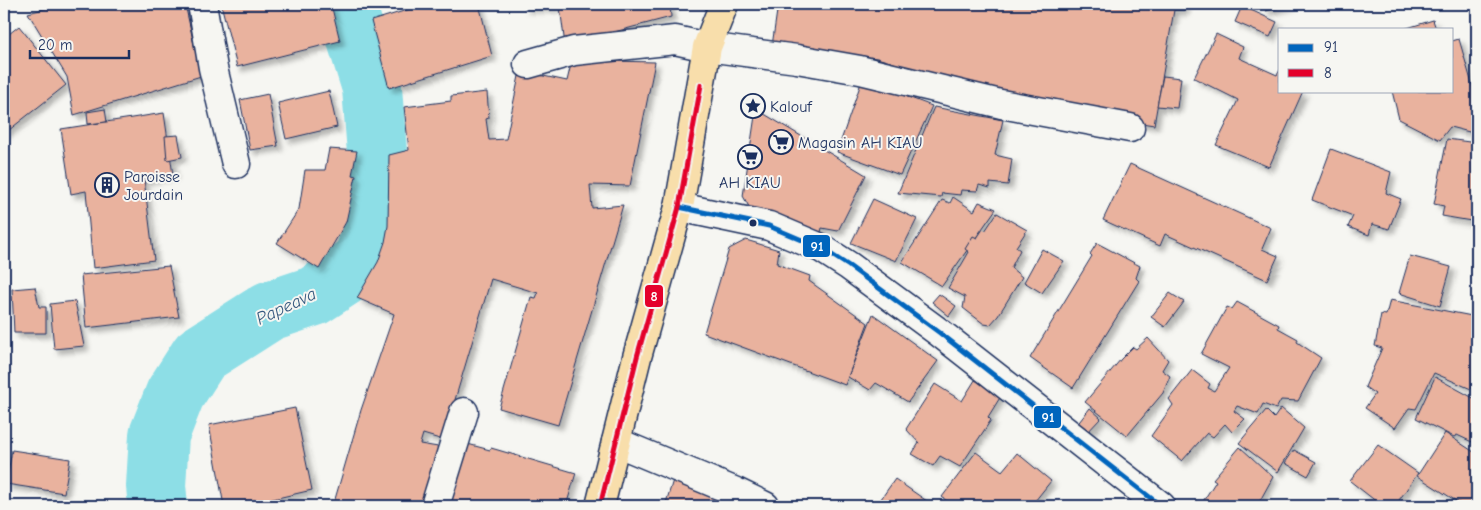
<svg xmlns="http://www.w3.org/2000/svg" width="1481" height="510" font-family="'Comic Neue',sans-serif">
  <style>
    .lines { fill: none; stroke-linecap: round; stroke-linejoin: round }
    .river { stroke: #8ddee6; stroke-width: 60 }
    .building { fill: #e9b29e; stroke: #1b2f5e; filter: url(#shadow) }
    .street-casing { stroke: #1b2f5e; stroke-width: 31 }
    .primary-casing { stroke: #1b2f5e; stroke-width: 31 }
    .street { stroke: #f6f6f2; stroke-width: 28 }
    .primary { stroke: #f8deab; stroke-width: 28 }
    .bus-1-casing { stroke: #f6f6f2; stroke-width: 9 }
    .bus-2-casing { stroke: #f6f6f2; stroke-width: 9 }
    .bus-1 { stroke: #0065bd; stroke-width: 5 }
    .bus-2 { stroke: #e4002b; stroke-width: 5 }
    .bus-dot { fill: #1b2f5e; stroke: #f6f6f2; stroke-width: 2 }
    .labels { text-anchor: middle; stroke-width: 4; stroke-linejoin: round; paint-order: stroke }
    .poi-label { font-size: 16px; fill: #1b2f5e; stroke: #f6f6f2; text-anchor: start }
    .water-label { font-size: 18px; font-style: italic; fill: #385b80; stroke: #f6f6f2 }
    .line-badge { stroke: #f6f6f2; stroke-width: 2 }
    .badge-label { font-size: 14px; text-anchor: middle; font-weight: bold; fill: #fff }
  </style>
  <defs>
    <filter id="shadow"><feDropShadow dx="4.5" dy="4.5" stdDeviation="2.5" flood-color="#0004"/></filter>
  </defs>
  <rect width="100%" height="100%" fill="#f6f6f2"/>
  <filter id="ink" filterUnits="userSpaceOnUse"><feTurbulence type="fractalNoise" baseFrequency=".02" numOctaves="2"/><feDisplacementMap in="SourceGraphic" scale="10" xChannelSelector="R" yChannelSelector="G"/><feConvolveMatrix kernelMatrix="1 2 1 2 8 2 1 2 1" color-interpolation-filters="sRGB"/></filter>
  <g filter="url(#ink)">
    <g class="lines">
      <polyline class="river" points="158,506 156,486 159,435 175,394 200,355 269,311 314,296 343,277 363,259 372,233 377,153 372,88 346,4"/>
    </g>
    <g class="building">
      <polygon points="64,4 185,4 201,76 74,115 67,77 28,13"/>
      <polygon points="221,4 331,4 340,41 237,67"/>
      <polygon points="427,4 479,4 492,56 389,88 371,21"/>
      <polygon points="524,4 670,4 671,17 565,45 560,7 525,8"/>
      <polygon points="778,4 1184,4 1185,10 1174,10 1154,125 1034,106 877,58 772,46"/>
      <polygon points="1263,4 1292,4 1266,11"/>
      <polygon points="1242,6 1277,22 1270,37 1235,22"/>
      <polygon points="1433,20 1436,29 1404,29"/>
      <polygon points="19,26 66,85 4,134 4,38"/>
      <polygon points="1216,34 1243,47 1239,58 1277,75 1280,70 1280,91 1303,91 1269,167 1216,145 1238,100 1194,78"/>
      <polygon points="1459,39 1474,91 1477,92 1477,134 1450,127 1440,140 1399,119 1392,91 1452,91 1452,41"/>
      <polygon points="572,60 655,62 630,186 590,185 592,208 623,205 558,425 499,408 531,297 536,298 538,293 491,279 443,440 423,434 420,444 438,447 421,506 333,506 361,410 394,314 357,298 378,262 385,242 388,226 389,155 409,150 404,107 451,101 451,96 487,92 489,118 486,119 489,140 506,139 520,71 567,81"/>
      <polygon points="1163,76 1181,78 1177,108 1157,106"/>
      <polygon points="862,80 932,106 900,175 837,152"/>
      <polygon points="329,91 337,127 286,139 278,103"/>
      <polygon points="268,94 278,146 250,150 240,100"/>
      <polygon points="934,107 1003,120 995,155 1012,159 1008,185 990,183 990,188 979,185 977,191 961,190 960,195 942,193 941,197 898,193"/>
      <polygon points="105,109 107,122 88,124 87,112"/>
      <polygon points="756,109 866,175 838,231 822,228 821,232 753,214 743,196"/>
      <polygon points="164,113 173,175 144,179 154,260 93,268 86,191 71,194 61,129"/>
      <polygon points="178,135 182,157 167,160 165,136"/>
      <polygon points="1447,139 1477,143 1477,222 1442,216 1444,206 1434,204"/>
      <polygon points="329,149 357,151 352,175 356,176 346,222 319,269 277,243 299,209 305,170 325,170"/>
      <polygon points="1331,149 1391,172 1386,193 1401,199 1389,229 1372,224 1369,235 1348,227 1353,216 1312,200"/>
      <polygon points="1130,164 1271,228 1262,249 1278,256 1267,280 1165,234 1160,246 1103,220"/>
      <polygon points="953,197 974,211 979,202 996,209 942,286 902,262 942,200 950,203"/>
      <polygon points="873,199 917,219 896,261 851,243"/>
      <polygon points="997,213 1027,230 1016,247 1020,250 1011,268 1022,277 998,316 990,325 984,324 963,308 965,297 948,288 969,252 965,249 973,236 977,238 983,229 985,231"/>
      <polygon points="746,240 779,250 777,264 810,276 809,281 868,323 845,385 704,333 729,249"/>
      <polygon points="1097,243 1140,266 1136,278 1139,281 1073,388 1030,358 1092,256 1090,254"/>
      <polygon points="1042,249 1064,261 1042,293 1024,282"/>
      <polygon points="1410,256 1451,267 1440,306 1399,293"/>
      <polygon points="169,266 179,317 86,328 81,275"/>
      <polygon points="35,287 39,307 46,307 46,333 14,333 12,289"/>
      <polygon points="1170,293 1184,302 1165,327 1151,317"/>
      <polygon points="939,294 956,306 949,316 932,302"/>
      <polygon points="1390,300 1477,317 1477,386 1473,385 1471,389 1434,373 1416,409 1409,408 1395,428 1365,408 1375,394 1365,387 1382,348 1375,346 1381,314 1386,315"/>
      <polygon points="75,301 84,346 54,349 50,304"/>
      <polygon points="1237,302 1279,325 1278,328 1298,339 1297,342 1321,358 1298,401 1281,400 1276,409 1263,404 1258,414 1237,406 1234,411 1245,419 1232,432 1225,424 1213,437 1207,433 1182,461 1151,436 1173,405 1169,399 1192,370 1210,384 1208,388 1214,391 1229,368 1201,354 1227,307 1232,309"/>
      <polygon points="873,314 938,361 908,402 876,383 870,390 848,377"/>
      <polygon points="1148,338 1168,360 1162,370 1170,376 1163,393 1127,436 1085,402 1121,359 1133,347 1136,349"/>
      <polygon points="1435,377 1477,400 1477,432 1472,442 1457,435 1454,437 1416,418"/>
      <polygon points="975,380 1001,396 988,417 991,420 960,467 940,456 933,466 912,454 919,443 906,429 935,384 962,401"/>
      <polygon points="295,408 312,490 243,506 224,506 209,425"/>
      <polygon points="1090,408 1101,418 1085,435 1076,426"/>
      <polygon points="1281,408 1304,428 1278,472 1239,443 1266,410 1274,418"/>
      <polygon points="1445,433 1477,454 1477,506 1464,506 1417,476"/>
      <polygon points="460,442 490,450 491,448 576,473 566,506 443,506"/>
      <polygon points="1378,445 1418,473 1395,506 1382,506 1350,481"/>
      <polygon points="1240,447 1273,477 1257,506 1200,506 1216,481 1213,479"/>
      <polygon points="12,450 70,459 64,493 6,484"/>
      <polygon points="1294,450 1316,462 1308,476 1285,463"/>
      <polygon points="976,452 1002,471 1017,453 1051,481 1031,506 953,506 942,497"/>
      <polygon points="895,479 934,506 876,506"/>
      <polygon points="673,480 736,506 665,506"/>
    </g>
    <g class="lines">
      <defs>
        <g id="street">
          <polyline points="202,4 213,68 236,164"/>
          <polyline points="528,64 574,51 675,40 707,47 797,59 860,70 1001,104 1130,128"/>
          <polyline points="679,207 769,226 821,248 849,266 940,333 1161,506"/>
          <polyline points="616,442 736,492 765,506"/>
          <polyline points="435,506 464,412"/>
        </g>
        <polyline id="primary" points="600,506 637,357 679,207 707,47 724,4"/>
      </defs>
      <use href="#street" class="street-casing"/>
      <use href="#primary" class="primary-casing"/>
      <use href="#street" class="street"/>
      <use href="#primary" class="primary"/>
      <defs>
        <polyline id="bus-1" points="679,207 769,226 821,248 849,266 940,333 1161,506"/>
        <polyline id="bus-2" points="600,506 637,357 679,207 701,85"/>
      </defs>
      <use href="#bus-1" class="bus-1-casing"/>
      <use href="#bus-2" class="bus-2-casing"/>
      <use href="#bus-1" class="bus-1"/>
      <use href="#bus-2" class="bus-2"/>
    </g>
  </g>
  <defs>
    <symbol id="sight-ring" viewBox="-11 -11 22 22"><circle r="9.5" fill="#f6f6f2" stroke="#1b2f5e" stroke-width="1.5"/><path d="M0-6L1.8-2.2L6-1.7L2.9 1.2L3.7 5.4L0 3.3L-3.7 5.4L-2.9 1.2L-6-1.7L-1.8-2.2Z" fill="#1b2f5e"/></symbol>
    <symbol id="supermarket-ring" viewBox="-11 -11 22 22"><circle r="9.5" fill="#f6f6f2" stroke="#1b2f5e" stroke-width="1.5"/><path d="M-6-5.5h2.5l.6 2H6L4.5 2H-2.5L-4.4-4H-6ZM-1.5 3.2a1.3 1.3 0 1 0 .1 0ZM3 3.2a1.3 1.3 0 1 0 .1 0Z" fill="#1b2f5e"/></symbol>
    <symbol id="building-ring" viewBox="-11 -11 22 22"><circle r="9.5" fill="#f6f6f2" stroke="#1b2f5e" stroke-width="1.5"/><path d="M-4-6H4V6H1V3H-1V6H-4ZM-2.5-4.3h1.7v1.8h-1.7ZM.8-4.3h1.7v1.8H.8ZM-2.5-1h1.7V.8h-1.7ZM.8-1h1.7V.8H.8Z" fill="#1b2f5e"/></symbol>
  </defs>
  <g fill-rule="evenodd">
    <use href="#sight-ring" x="739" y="92" width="28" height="28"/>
    <use href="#supermarket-ring" x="767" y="128" width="28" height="28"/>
    <use href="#supermarket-ring" x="736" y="143" width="28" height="28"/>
    <use href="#building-ring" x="93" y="171" width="28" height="28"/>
  </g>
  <circle class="bus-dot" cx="753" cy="223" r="4.5"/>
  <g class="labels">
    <g class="poi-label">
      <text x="770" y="112">Kalouf</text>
      <text x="798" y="148">Magasin AH KIAU</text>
      <text x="124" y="182">Paroisse<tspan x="124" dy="18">Jourdain</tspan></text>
      <text x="750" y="188" text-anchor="middle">AH KIAU</text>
    </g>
    <g class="water-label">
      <text transform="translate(286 306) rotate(-25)" y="6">Papeava</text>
    </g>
  </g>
  <g class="line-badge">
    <rect x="802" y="234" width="29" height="24" rx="5" fill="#0065bd"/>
    <rect x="644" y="284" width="20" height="24" rx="5" fill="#e4002b"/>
    <rect x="1033" y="405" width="29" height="24" rx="5" fill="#0065bd"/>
  </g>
  <g class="badge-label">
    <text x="817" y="251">91</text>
    <text x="654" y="301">8</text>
    <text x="1048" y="422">91</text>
  </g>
  <rect width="1481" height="510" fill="none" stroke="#f6f6f2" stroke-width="20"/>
  <rect x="10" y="10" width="1461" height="490" fill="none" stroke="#1b2f5e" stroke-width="2" filter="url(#ink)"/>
  <rect x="1278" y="28" width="175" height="65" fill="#f6f6f2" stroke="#9ea6b7"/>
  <rect x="1288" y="44" width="25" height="8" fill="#0065bd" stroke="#9ea6b7"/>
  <text x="1324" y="52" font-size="15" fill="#1b2f5e">91</text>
  <rect x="1288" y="69" width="25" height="8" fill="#e4002b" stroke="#9ea6b7"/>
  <text x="1324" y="78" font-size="15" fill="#1b2f5e">8</text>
  <path d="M30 50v8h99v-8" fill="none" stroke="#1b2f5e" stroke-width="2.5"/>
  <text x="38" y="50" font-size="15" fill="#1b2f5e" stroke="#f6f6f2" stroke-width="4" paint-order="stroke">20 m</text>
</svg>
